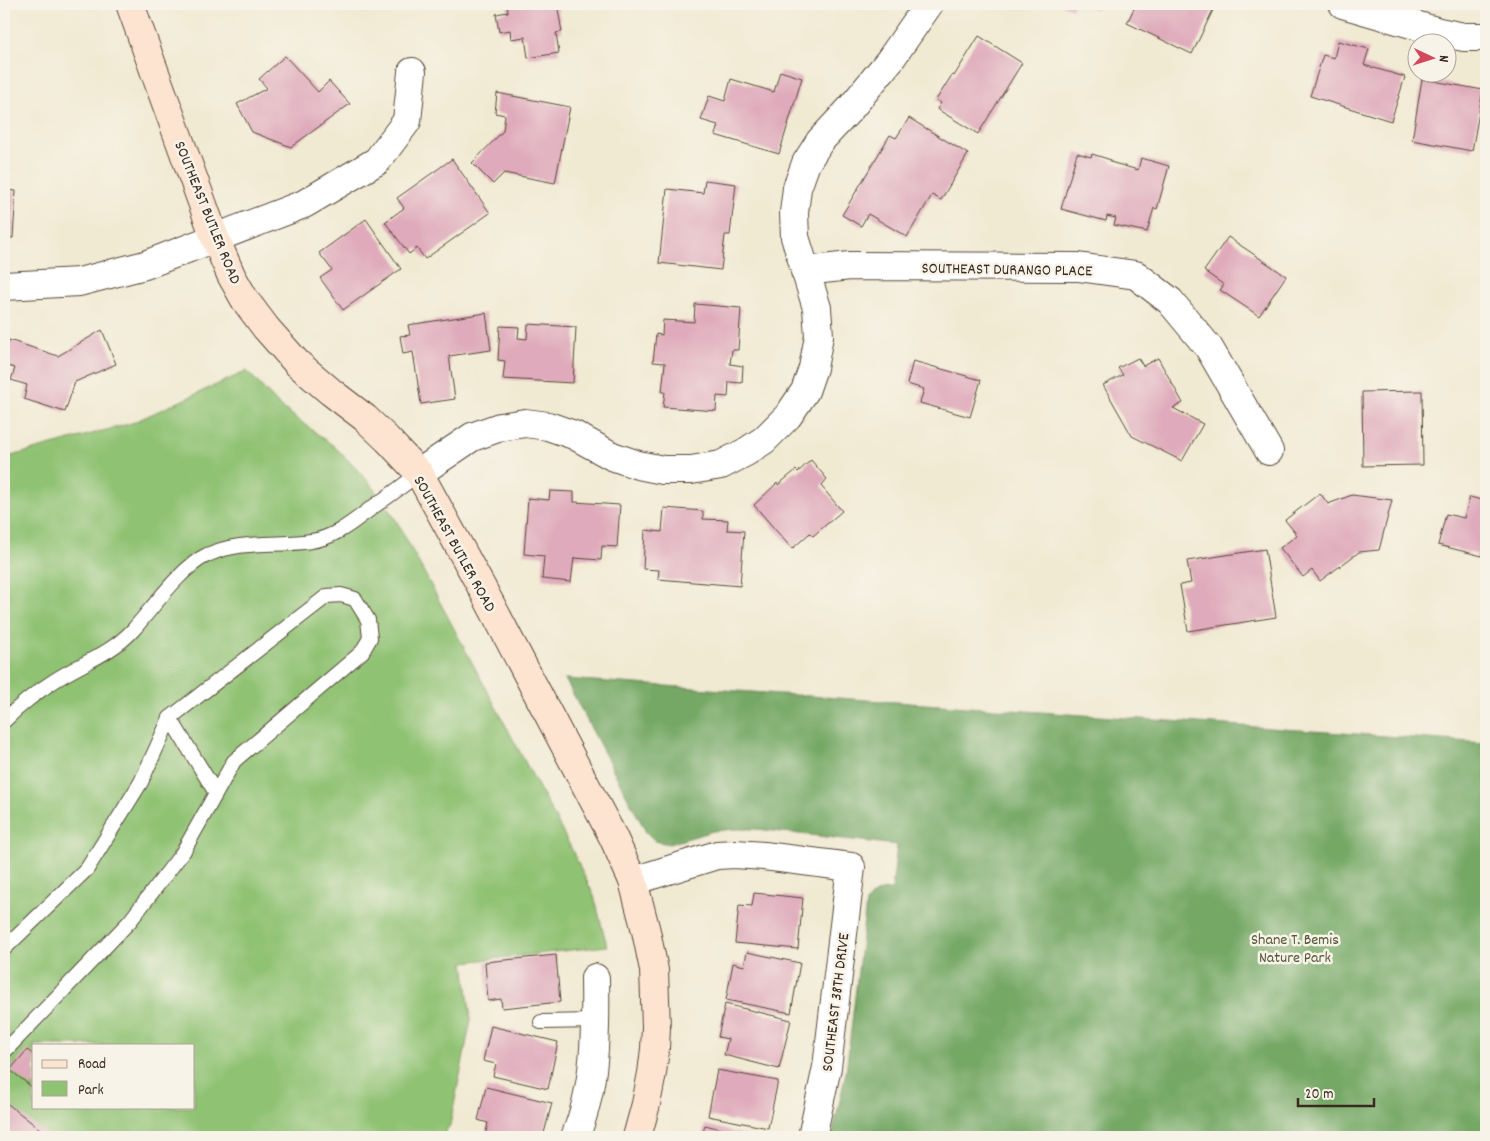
<svg xmlns="http://www.w3.org/2000/svg" width="1490" height="1141" font-family="Dekko,sans-serif">
  <style>
    .green { fill: #90c273; stroke: #667648; fill-rule: evenodd }
    .forest { fill: #74a865; stroke: #586942 }
    .building { fill: #dfaabb }
    .lines { fill: none; stroke-linecap: round; stroke-linejoin: round }
    .lane-casing { stroke: #564739; stroke-width: 16 }
    .street-casing { stroke: #564739; stroke-width: 30 }
    .secondary-casing { stroke: #564739; stroke-width: 30 }
    .lane { stroke: #fff; stroke-width: 14 }
    .street { stroke: #fff; stroke-width: 28 }
    .secondary { stroke: #fde4d1; stroke-width: 28 }
    .labels { text-anchor: middle; stroke-width: 5; stroke-linejoin: round; paint-order: stroke }
    .street-label { font-size: 16px; fill: #3b2a1e; stroke: #f7f3e8 }
    .park-label { font-size: 16px; fill: #545838; stroke: #f7f3e8 }
  </style>
  <rect width="100%" height="100%" fill="#f7f3e8"/>
  <filter id="ink" filterUnits="userSpaceOnUse"><feTurbulence type="fractalNoise" baseFrequency=".02" numOctaves="2"/><feDisplacementMap in="SourceGraphic" scale="10" xChannelSelector="R" yChannelSelector="G"/><feConvolveMatrix kernelMatrix="1 2 1 2 8 2 1 2 1" color-interpolation-filters="sRGB"/></filter>
  <filter id="wash" filterUnits="userSpaceOnUse"><feTurbulence type="fractalNoise" baseFrequency=".0096" numOctaves="4" result="noise"/><feDisplacementMap in="SourceGraphic" scale="20" xChannelSelector="R" yChannelSelector="G"/><feGaussianBlur stdDeviation="1.12" result="paint"/><feColorMatrix in="noise" values="0 0 0 0 0 0 0 0 0 0 0 0 0 0 0 0 0 1.4 0 .05"/><feComposite in="paint" operator="in"/></filter>
  <g filter="url(#wash)">
    <rect width="100%" height="100%" fill="#f1ead3"/>
    <path class="green" d="M247,371L280,406L335,447L369,482L396,520L570,846L594,896L607,946L464,962L471,1020L450,1125L442,1137H4V458L132,423ZM34,1045H194V1107H34Z"/>
    <path class="forest" d="M565,679L1486,743V1137H832L846,1072L866,903C873,892 880,890 892,890L897,845L756,829H735L713,831L669,844L655,841L646,832Z"/>
    <g id="blocks">
      <g class="building">
        <polygon points="507,4 557,4 562,32 556,33 559,53 528,58 525,37 511,39 510,30 499,32 496,14 508,12"/>
        <polygon points="1059,4 1074,4 1072,9"/>
        <polygon points="1083,4 1100,4 1097,10"/>
        <polygon points="1136,4 1200,4 1213,10 1192,54 1127,23"/>
        <polygon points="979,36 1022,63 978,134 937,109 941,103 936,100 952,75 954,76"/>
        <polygon points="1338,41 1369,49 1364,65 1405,77 1391,121 1310,96 1323,55 1334,58"/>
        <polygon points="285,56 318,92 329,81 350,104 291,147 252,132 237,104 267,88 259,79"/>
        <polygon points="780,71 802,78 779,154 715,135 718,125 701,120 709,96 725,101 731,79 774,92"/>
        <polygon points="1422,79 1483,90 1472,151 1412,140"/>
        <polygon points="497,93 570,107 555,183 504,173 493,184 472,163 503,131 505,115 495,113"/>
        <polygon points="909,118 968,154 941,200 932,195 907,237 868,214 861,226 842,215 890,135 896,138"/>
        <polygon points="1077,153 1091,157 1092,154 1111,160 1110,162 1138,170 1141,158 1169,166 1157,209 1154,208 1147,232 1114,225 1116,218 1107,216 1106,221 1061,209"/>
        <polygon points="452,159 490,213 425,259 417,248 409,254 385,222 404,208 397,198"/>
        <polygon points="705,180 736,184 730,235 725,235 721,270 659,263 667,189 703,193"/>
        <polygon points="4,190 16,191 13,238 4,237"/>
        <polygon points="366,219 401,269 343,310 320,278 332,270 319,253"/>
        <polygon points="1228,237 1286,276 1259,316 1220,290 1224,285 1204,271"/>
        <polygon points="695,304 741,308 738,350 732,350 730,364 743,366 742,383 729,382 728,397 717,396 716,411 663,407 665,392 662,392 665,363 653,362 656,334 662,335 663,320 694,322"/>
        <polygon points="486,313 491,350 449,356 455,399 421,404 413,352 403,354 400,336 410,335 408,325"/>
        <polygon points="528,324 576,327 573,383 503,379 505,361 498,360 500,326 519,327 518,338 527,339"/>
        <polygon points="102,330 116,364 75,382 65,412 24,399 27,385 11,380 15,368 4,365 4,357 9,340 58,356"/>
        <polygon points="1138,358 1143,366 1158,358 1183,403 1173,408 1203,424 1182,461 1132,436 1103,385 1123,375 1118,368"/>
        <polygon points="913,361 981,380 970,417 920,403 924,389 907,384"/>
        <polygon points="1422,391 1423,465 1363,466 1362,392"/>
        <polygon points="811,460 827,479 821,486 842,511 813,536 810,533 792,549 754,505 777,483 778,485 796,470 798,472"/>
        <polygon points="550,491 574,492 574,502 620,505 617,547 602,546 601,560 574,558 571,582 542,579 544,556 524,554 528,498 549,500"/>
        <polygon points="1320,493 1328,504 1352,495 1392,500 1379,550 1359,552 1320,581 1312,570 1303,577 1280,548 1297,535 1285,520"/>
        <polygon points="1470,497 1486,501 1486,539 1482,556 1438,545 1446,514 1464,518"/>
        <polygon points="664,508 703,511 703,519 728,520 727,530 744,531 740,586 658,579 659,570 643,569 645,530 662,532"/>
        <polygon points="1265,549 1276,617 1188,631 1180,585 1191,583 1187,561"/>
        <polygon points="754,893 803,898 798,949 735,943 739,905 752,906"/>
        <polygon points="747,952 800,963 791,1013 726,1000 733,963 744,966"/>
        <polygon points="556,955 560,1002 502,1008 501,999 488,1001 485,962"/>
        <polygon points="725,1004 791,1020 779,1069 724,1055 728,1039 718,1037"/>
        <polygon points="491,1026 558,1042 548,1089 493,1076 496,1064 483,1061"/>
        <polygon points="27,1050 34,1055 34,1085 32,1087 10,1070"/>
        <polygon points="717,1070 778,1081 768,1128 708,1116"/>
        <polygon points="486,1087 552,1103 543,1137 491,1137 485,1136 488,1123 478,1120"/>
        <polygon points="4,1101 50,1137 4,1137"/>
        <polygon points="705,1125 753,1137 702,1137"/>
      </g>
    </g>
  </g>
  <g filter="url(#ink)">
    <use href="#blocks" fill-opacity="0" stroke="#564739" stroke-width="1"/>
    <g class="lines">
      <defs>
        <g id="lane">
          <polyline points="170,718 216,793"/>
          <path d="M4,721C19,706 35,693 54,681C80,664 111,654 133,630C153,608 180,568 207,555C243,539 274,547 311,541C335,538 354,521 373,507C389,496 404,485 419,473"/>
          <polyline points="4,949 87,869 141,782 170,718 327,596 341,595 355,599 368,620 370,638 362,652 234,761 183,852 130,921 4,1052"/>
          <polyline points="541,1022 596,1021"/>
        </g>
        <g id="street">
          <polyline points="1343,4 1439,32 1464,37 1486,37"/>
          <polyline points="805,271 850,266 1078,267 1136,275 1170,301 1209,348 1269,451"/>
          <polyline points="4,286 79,282 145,265 304,204 377,161 407,121 412,72"/>
          <polyline points="419,473 472,437 500,427 525,423 548,426 574,435 612,456 638,465 663,470 691,470 721,465 746,452 764,440 788,416 805,391 813,368 819,336 817,308 795,237 794,213 797,188 806,163 820,141 850,109 890,60 929,4"/>
          <polyline points="633,881 717,855 735,854 764,856 851,867 827,1067 812,1137"/>
          <path d="M575,1137C596,1087 596,1031 595,978"/>
        </g>
        <polyline id="secondary" points="130,4 215,238 231,275 245,300 266,328 297,363 331,392 365,418 387,439 419,473 482,588 613,837 633,881 646,931 654,970 656,1027 655,1049 652,1073 646,1104 637,1137"/>
      </defs>
      <use href="#lane" class="lane-casing"/>
      <use href="#street" class="street-casing"/>
      <use href="#secondary" class="secondary-casing"/>
      <use href="#lane" class="lane"/>
      <use href="#street" class="street"/>
      <use href="#secondary" class="secondary"/>
    </g>
  </g>
  <g class="labels">
    <g class="street-label">
      <text transform="translate(209 212) rotate(68)" y="6">SOUTHEAST BUTLER ROAD</text>
      <text transform="translate(1007 268) rotate(1)" y="6">SOUTHEAST DURANGO PLACE</text>
      <text transform="translate(456 543) rotate(61)" y="6">SOUTHEAST BUTLER ROAD</text>
      <text transform="translate(834 1002) rotate(-83)" y="6">SOUTHEAST 38TH DRIVE</text>
    </g>
    <g class="park-label">
      <text x="1295" y="944">Shane T. Bemis<tspan x="1295" dy="18">Nature Park</tspan></text>
    </g>
  </g>
  <rect width="1490" height="1141" fill="none" stroke="#f7f3e8" stroke-width="20"/>
  <rect x="32" y="1044" width="162" height="65" fill="#f7f3e8" stroke="#aca397"/>
  <rect x="42" y="1060" width="25" height="8" fill="#fde4d1" stroke="#aca397"/>
  <text x="78" y="1068" font-size="15" fill="#3b2a1e">Road</text>
  <rect x="42" y="1081" width="25" height="15" fill="#90c273" stroke="#aca397"/>
  <text x="78" y="1094" font-size="15" fill="#3b2a1e">Park</text>
  <g transform="translate(1432 58) rotate(94)"><circle r="24" fill="#f7f3e8" stroke="#aca397"/>
  <path d="M0-4L9 19L0 12L-9 19Z" fill="#d1495b"/>
  <text y="-8" font-size="14" font-weight="bold" text-anchor="middle" fill="#3b2a1e">N</text>
  </g>
  <path d="M1298 1098v8h76v-8" fill="none" stroke="#3b2a1e" stroke-width="2.5"/>
  <text x="1305" y="1098" font-size="15" fill="#3b2a1e" stroke="#f7f3e8" stroke-width="4" paint-order="stroke">20 m</text>
</svg>
